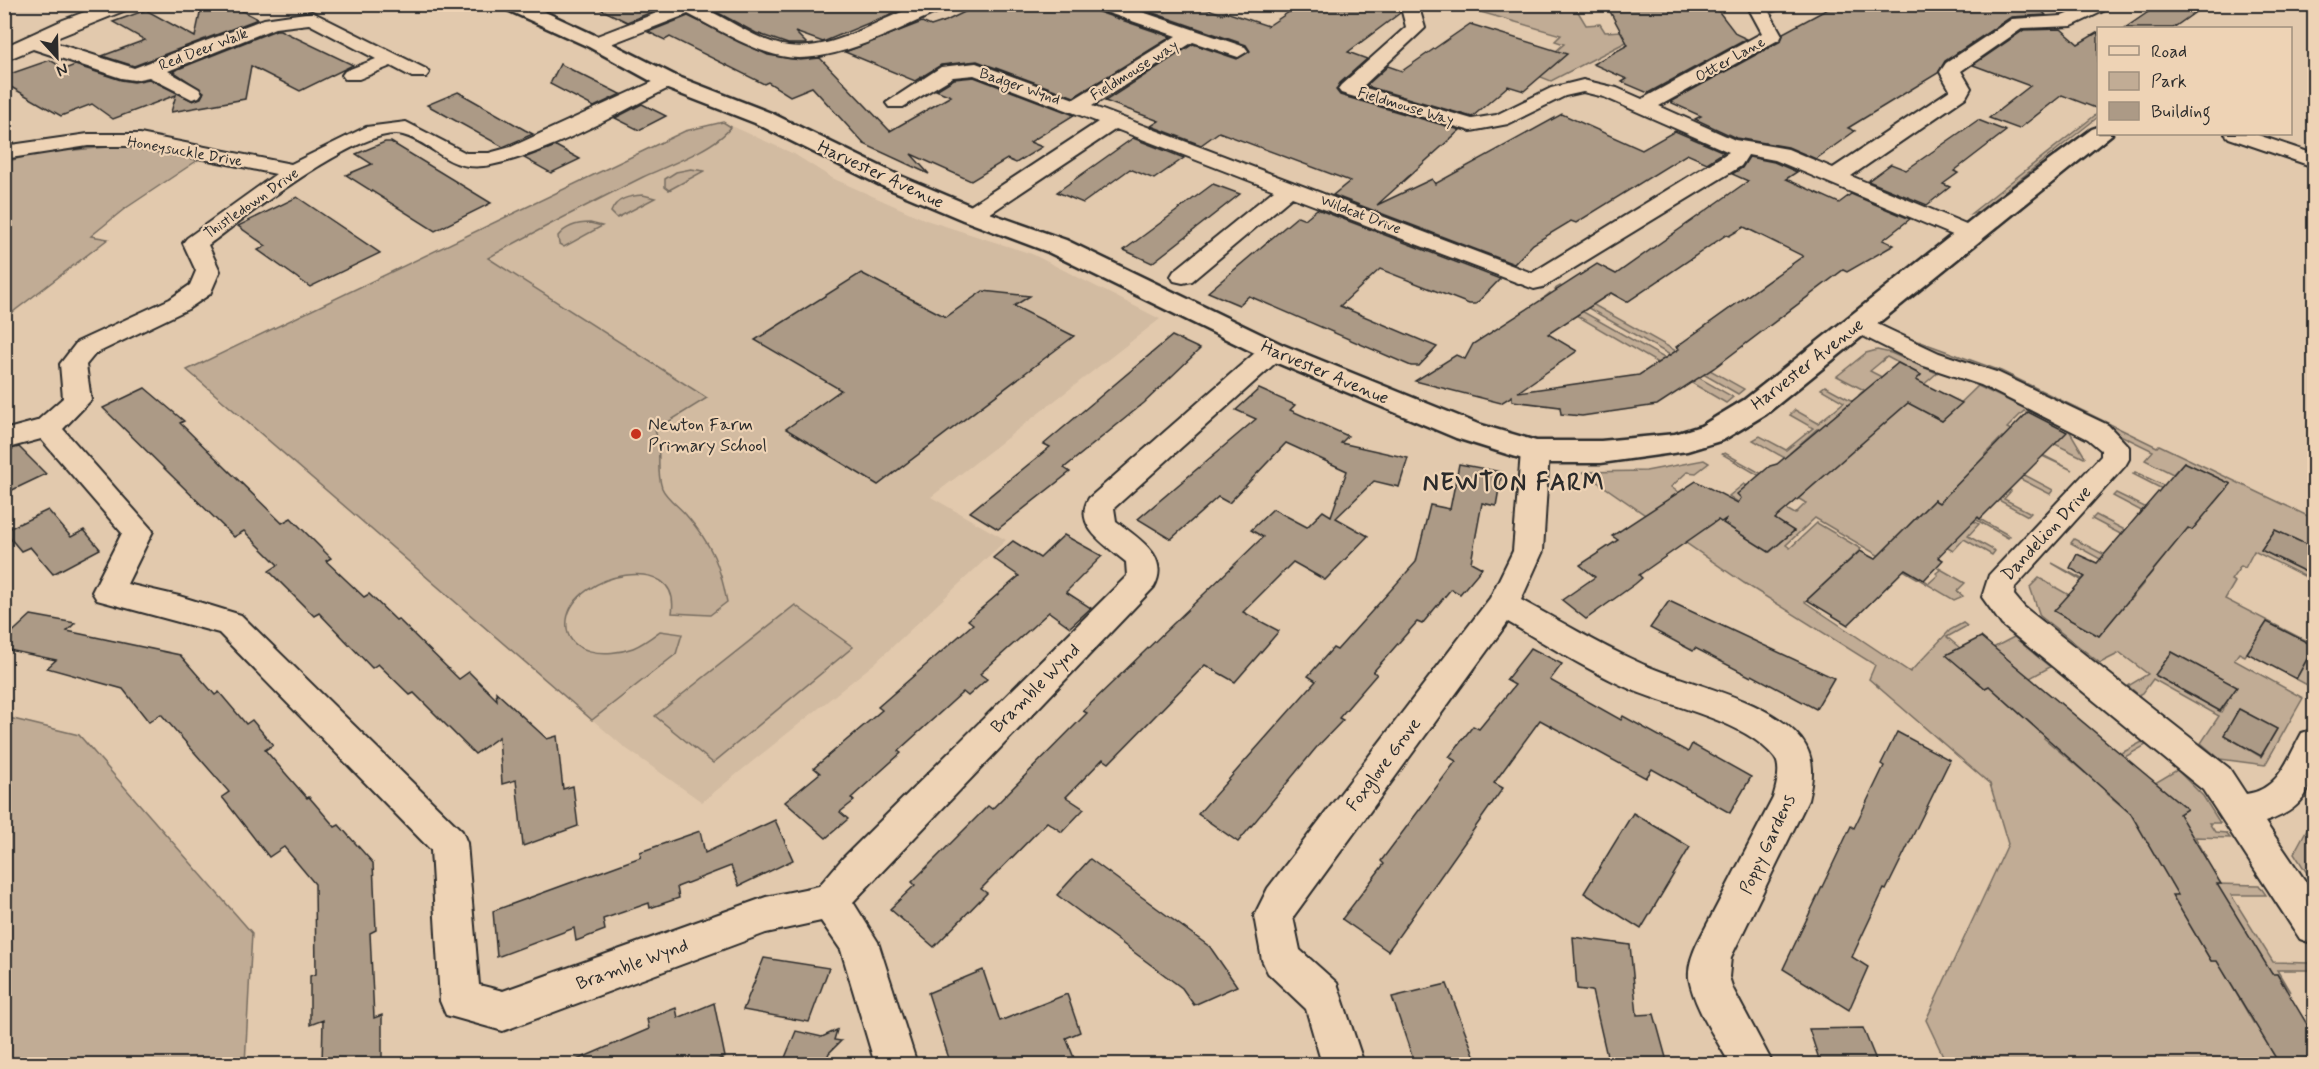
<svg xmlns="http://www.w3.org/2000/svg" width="2319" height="1069" font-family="Mynerve,sans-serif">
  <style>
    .built { fill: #d2bba1 }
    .green { fill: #c1ac95; stroke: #766c60; stroke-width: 1.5; fill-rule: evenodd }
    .building { fill: #ac9a86; stroke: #2b2b2b; stroke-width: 1.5; fill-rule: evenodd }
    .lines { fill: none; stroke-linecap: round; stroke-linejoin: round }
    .minor-casing { stroke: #2b2b2b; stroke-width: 4 }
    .tertiary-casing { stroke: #2b2b2b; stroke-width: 5 }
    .minor { fill: #eed3b5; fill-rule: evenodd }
    .tertiary { fill: #eed3b5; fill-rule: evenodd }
    .poi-dot { fill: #c8321e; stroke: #eed3b5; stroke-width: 2 }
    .labels { text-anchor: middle; stroke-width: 4.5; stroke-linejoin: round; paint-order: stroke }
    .far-street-label { font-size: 15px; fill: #2b2b2b; stroke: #eed3b5 }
    .street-label { font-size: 18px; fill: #2b2b2b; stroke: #eed3b5 }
    .poi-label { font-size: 18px; fill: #2b2b2b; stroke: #eed3b5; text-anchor: start }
    .district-label { font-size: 24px; font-weight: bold; letter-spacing: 1.5px; fill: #2b2b2b; stroke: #eed3b5 }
  </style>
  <rect width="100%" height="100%" fill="#e2c9ad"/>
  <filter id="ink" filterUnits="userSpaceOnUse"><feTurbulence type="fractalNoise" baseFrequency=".0167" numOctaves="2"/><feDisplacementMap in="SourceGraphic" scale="12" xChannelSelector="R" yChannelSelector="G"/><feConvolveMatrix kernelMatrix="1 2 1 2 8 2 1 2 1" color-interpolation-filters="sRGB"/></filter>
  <g filter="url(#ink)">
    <polygon class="built" points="723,122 794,154 832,178 926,220 1032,254 1160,319 931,497 1006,540 875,663 702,802 624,747 187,370 685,131"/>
    <g class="green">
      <polygon points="1425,5 1574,5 1586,25 1600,24 1605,32 1622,31 1632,39 1551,81 1531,73 1564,44 1555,41 1561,35 1463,7 1426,8"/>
      <polygon points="2098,113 2098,117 1980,211 1969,215"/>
      <path d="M723,122L731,127C716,148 667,166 643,177C591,203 539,229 488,258L707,398L655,430C663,452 655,468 662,488C666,498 680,507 687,516C712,545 720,565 727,602L710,615L672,613C682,550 573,573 567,620C563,656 609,657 633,648C643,644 652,637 660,631L682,634L676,654L592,720L187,370L685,131Z"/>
      <polygon points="121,146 198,160 123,210 91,236 108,239 5,318 5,162 39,153"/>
      <polygon points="691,169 704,171 669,190 665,187 665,179 676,172"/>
      <path d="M643,195L655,198L617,218L611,212C616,198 630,196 643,195Z"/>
      <path d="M590,223L602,226L564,247L559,244L558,236C566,226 578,223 590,223Z"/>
      <polygon points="1560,286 1744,389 1738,394 1555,289"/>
      <polygon points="1550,293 1733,397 1726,403 1545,297"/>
      <path d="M1915,340L2001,371L2157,447L2159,445L2314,519V548L2275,530L2261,550L2314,576V581L2254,551L2245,568L2241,566L2231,580L2235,582L2225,599L2314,645L2267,622L2245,656L2239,653L2234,660L2303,698L2265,765L2220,759L2201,743L2219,716L2153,679L2143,693L2139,695L2128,686L2148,674L2120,653L2100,663L2040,616L2030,587L2039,578L2069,595L2055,611L2099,636L2123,607L2080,583L2081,580L2052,563L2082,579L2089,571L2086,579L2128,602L2144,583L2071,543L2074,539L2148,577L2164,557L2092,519L2096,515L2167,552L2183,533L2113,496L2116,493L2192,530L2207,512L2133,474L2135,472L2193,499L2197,495L2215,503L2231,484L2184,462L2173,474L2145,460L2153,451L1998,375L1912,343ZM2172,652L2236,687L2221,712L2155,675ZM2239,709L2277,729L2261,757L2224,735Z"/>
      <path d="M1877,350L1891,353L1937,373L1905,401L1942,421L1978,386L2069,430L2085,457L2084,458L2055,444L2066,432L2024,411L2007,428L2023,436L2017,442L2072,470L2002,437L1985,454L2053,490L2050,494L1983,460L1967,476L2003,496L2009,490L2011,491L2004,499L2031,513L2028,516L1962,480L1944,499L2010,536L2008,538L1942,500L1939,503L1934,500L1909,525L1886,558L1929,583L1938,575L1936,573L1940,570L1937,567L1965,583L1957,591L1963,596L1954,600L1815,518L1786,545L1790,548L1817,523L1861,549L1805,602L1910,672L1950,630L1963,623L1967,626L1947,637L1960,648L1947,655L1985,688L2020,670L1993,648L2014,637L2050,667L2028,679L2047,736L2044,738L2085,773L2142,742L2146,745L2104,769L2105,792L2151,831L2187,809L2155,783L2177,770L2203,796L2220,823H2209L2215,832L2226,833L2230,838L2195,837L2206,856L2172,883L2259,885L2266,895H2231L2273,962L2309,963L2314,970H2277L2290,992L2277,974H2225L2254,1024H2314V1031H2276L2271,1050L2280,1064H1947L1926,1020L2008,844L1990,784L1869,679L1875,665L1744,583L1583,472L1646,471L1704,460L1709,463L1696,473L1687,472L1671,487L1717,520L1738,502L1729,496L1744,484L1757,492L1734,530L1770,552L1794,531L1769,518L1781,506L1795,514L1806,503L1722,454L1725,453L1801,496L1820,478L1753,440L1760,436L1786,450L1813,428L1790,415L1795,410L1818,423L1844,402L1821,389L1825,386L1880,416L1887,410L1859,395L1864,390L1837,376L1866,353ZM1887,357L1921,375L1905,389L1870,371ZM1817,429L1853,449L1825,474L1790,453ZM2173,896L2263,961H2211Z"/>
      <polygon points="1973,521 1979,524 1968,536 1995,551 1992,555 1964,539 1953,551 1946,547"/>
      <polygon points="795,605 853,647 713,763 655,716"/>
      <polygon points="2314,648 2314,677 2309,686 2296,679"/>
      <polygon points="5,717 79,735 252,933 245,1064 5,1064"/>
      <polygon points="2314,816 2314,884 2294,853"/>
    </g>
    <g class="building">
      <polygon points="202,4 229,4 258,19 134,66 102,56 145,40 113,22 146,10 195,37"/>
      <polygon points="590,4 672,4 627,22"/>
      <polygon points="709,4 883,4 898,11 823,42 795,32 807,44 788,44 756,33 707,7"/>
      <polygon points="981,4 1089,4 1093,10 1171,37 1074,97 977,61 941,65 915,81 845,52 922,22 931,26 946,21"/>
      <polygon points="1127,4 1193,4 1222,14 1226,12 1268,26 1301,4 1398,4 1400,13 1348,52 1367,59 1340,83 1336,90 1340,95 1460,130 1377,205 1432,179 1435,184 1562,114 1642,150 1675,131 1724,152 1707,163 1687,154 1576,223 1571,221 1533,244 1514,264 1333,195 1350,181 1219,132 1201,145 1151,126 1159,121 1105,101 1193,44 1237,59 1250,51 1246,45"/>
      <polygon points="1606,4 1713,4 1736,34 1747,39 1648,93 1622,82 1627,79 1593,64 1628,45"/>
      <polygon points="1837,4 2035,4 2046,15 2011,17 1945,61 1938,73 1848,128 1855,131 1816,159 1788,147 1736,138 1695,119 1701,116 1670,102 1781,41 1783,33"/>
      <polygon points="2160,4 2207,4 2173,28 2125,28"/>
      <polygon points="688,16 768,55 800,60 820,58 890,131 951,96 936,90 954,79 974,77 1074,115 1030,142 1042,147 1016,163 1007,159 971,181 911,154 929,174 864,144 812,87 790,96 768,82 764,84 670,37 665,40 648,32"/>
      <polygon points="1470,24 1567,54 1524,91 1508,86 1472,117 1366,86 1388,66 1402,71"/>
      <polygon points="2061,29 2078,44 2098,32 2098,109 2062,95 2019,129 1989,118 2030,86 1973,65 2024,30"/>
      <polygon points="276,30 280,30 353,65 300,91 251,66 245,99 171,112 176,95 113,119 92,104 61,116 4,83 4,76 50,60 65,69 75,65 121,80 134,82 149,79 193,101 201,98 204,92 173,71"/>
      <polygon points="560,64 618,93 621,94 594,107 550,84"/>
      <polygon points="458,92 525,130 533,134 503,147 427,105"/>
      <polygon points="642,104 666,116 639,130 615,118"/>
      <polygon points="1978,120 2006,131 1954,171 1958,173 1943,184 1950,187 1927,205 1868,181 1891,164 1906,170"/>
      <polygon points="1133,138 1184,158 1154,179 1130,169 1083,203 1057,192"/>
      <polygon points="385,142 391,142 491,203 435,231 346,175 372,164 356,154"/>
      <polygon points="556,146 580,159 551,173 524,158"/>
      <path d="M1749,157L1774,162L1797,172L1786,179L1839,203L1851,194L1910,219L1883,240L1894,245L1847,272L1843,270L1714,368L1657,405L1582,416L1561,414L1560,407L1512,401V396L1501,403L1415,381L1456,355L1465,359L1473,344L1597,264L1616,274L1748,181L1732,174L1742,168ZM1744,227L1803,256L1676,347L1679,349L1639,375L1518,392L1577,351L1548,334L1611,293L1627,302L1726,235L1729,236Z"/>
      <polygon points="1213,184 1240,194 1152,263 1124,250"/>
      <polygon points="297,197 380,253 310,287 258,250 266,246 238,226"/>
      <polygon points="1317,209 1500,279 1476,304 1469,304 1380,269 1340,306 1437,347 1419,366 1411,366 1249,296 1239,305 1208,292 1298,216 1305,219"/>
      <polygon points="861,273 946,317 983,291 1030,296 1014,306 1074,336 878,485 786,429 841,390 755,340"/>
      <polygon points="1172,336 1200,349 1144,403 1064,468 1070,472 998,529 970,512 1050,447 1044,444"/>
      <polygon points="1898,363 1921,375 1916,380 1962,403 1942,421 1908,403 1775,519 1794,531 1769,552 1723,523 1727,518 1721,522 1718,520 1639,575 1642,578 1635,584 1586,619 1562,600 1595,577 1580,565 1618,540 1612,536 1696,481 1738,503 1741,498 1737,494 1770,466 1777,464"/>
      <polygon points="145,388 184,421 180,423 282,523 291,518 331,558 326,561 364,597 369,594 396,620 398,619 459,679 469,672 497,700 496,692 547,739 557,736 563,789 573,786 578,826 523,846 516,780 502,784 499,737 475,754 414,693 410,695 378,664 372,668 319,613 314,616 269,571 278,565 244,531 234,537 103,408"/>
      <polygon points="1259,389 1295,405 1290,410 1348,436 1341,443 1408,458 1399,487 1374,481 1336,518 1368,536 1325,580 1293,562 1243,612 1279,631 1235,682 1205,665 1109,763 1103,759 1066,797 1084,809 1062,832 1047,822 981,889 987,893 934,947 890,909 915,885 912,882 988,806 992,809 1087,713 1083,711 1263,537 1251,530 1273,509 1307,527 1323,511 1331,516 1347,471 1286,443 1229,503 1218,497 1171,539 1138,519 1256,419 1236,410"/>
      <polygon points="2028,412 2067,432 1980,519 1978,517 1938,557 1943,560 1924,580 1905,569 1848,625 1807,600 1860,551 1875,559 1934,500 1939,503"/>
      <polygon points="19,447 46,474 4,494 4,451"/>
      <polygon points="2184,462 2231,484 2192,530 2188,528 2099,636 2054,611 2085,577 2070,568 2077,554 2097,563"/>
      <polygon points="1459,464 1502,472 1496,506 1482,503 1471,562 1482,568 1460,594 1451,589 1422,624 1417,622 1373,672 1377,674 1339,718 1343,720 1316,748 1238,842 1198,814 1316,681 1308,676 1333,648 1337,650 1416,562 1430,505 1450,509"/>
      <polygon points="48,510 71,537 84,530 100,549 53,574 30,547 21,551 4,531"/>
      <polygon points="2275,530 2314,548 2314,576 2261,550"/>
      <polygon points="1064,535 1102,556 1066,592 1091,608 1070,627 1049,612 980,674 987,679 968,696 963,692 898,751 901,753 851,798 854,801 840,812 848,819 826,838 785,802 820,773 814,768 882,710 878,707 973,624 968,620 1019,576 993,558 1013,541 1040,558"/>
      <polygon points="1669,601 1834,678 1816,709 1752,675 1751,677 1695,648 1693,651 1650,628"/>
      <polygon points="31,615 75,623 67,631 180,655 215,695 219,692 246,724 252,720 273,745 265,750 307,798 309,797 335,827 339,825 373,863 376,930 370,933 374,1018 382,1015 382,1065 322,1065 323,1020 310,1025 310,976 316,974 315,884 284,847 269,857 222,797 229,792 161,714 149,722 123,689 47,668 56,660 4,649 4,640"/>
      <polygon points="2267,622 2314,646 2296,679 2247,653"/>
      <polygon points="1981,637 2187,809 2179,814 2221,884 2217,884 2272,974 2277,974 2314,1036 2314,1065 2280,1065 2217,961 2211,961 2172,895 2178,895 2131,814 1989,686 1985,688 1946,655"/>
      <polygon points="1531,648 1562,664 1550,680 1621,720 1623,716 1688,752 1692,744 1751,777 1730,813 1652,769 1646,778 1540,720 1494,783 1503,788 1388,951 1342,919 1384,864 1381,861 1456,761 1449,757 1473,726 1479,729 1515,685 1506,680"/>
      <polygon points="2172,652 2237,687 2220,711 2155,675"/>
      <polygon points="2239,709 2277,729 2261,756 2224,735"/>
      <polygon points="1897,732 1950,760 1886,890 1884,889 1852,957 1868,967 1849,1010 1783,969 1851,826 1854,828 1884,766 1881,764"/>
      <polygon points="1633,813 1690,847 1641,929 1584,893"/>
      <polygon points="775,820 793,860 739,886 731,866 677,887 679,898 650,908 649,903 603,919 605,930 576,941 574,928 497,957 493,911 641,857 640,852 700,831 705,853"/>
      <polygon points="1090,859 1210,947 1237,986 1194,1005 1182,988 1057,895"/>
      <polygon points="1573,937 1630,945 1637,1015 1654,1014 1668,1065 1609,1065 1592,991 1577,989"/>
      <polygon points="764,958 829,968 809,1022 743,1010"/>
      <polygon points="983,970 1000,1021 1067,994 1080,1032 1066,1038 1074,1058 1060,1065 951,1065 928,993"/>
      <polygon points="1447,984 1478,1065 1415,1065 1392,997"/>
      <polygon points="714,1003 725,1057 706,1065 565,1065 649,1029 647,1019 676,1008 678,1018"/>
      <polygon points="1863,1028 1878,1065 1821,1065 1809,1029"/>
      <polygon points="837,1030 834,1040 841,1041 829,1053 824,1065 782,1065 796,1031 822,1037"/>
    </g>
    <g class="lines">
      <defs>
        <g id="minor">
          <polygon points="106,4 134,4 131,8 49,41 134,68 264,19 312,12 426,69 429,73 426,77 412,77 391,66 359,79 345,79 342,75 345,71 376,59 309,24 275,28 168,71 199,89 202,93 199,97 192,99 149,77 134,80 121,78 33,49 4,61 4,47 63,20"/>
          <path d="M680,4H707L704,8C730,20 759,42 788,46C836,52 878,17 922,5C931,3 941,4 950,4L947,8C901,27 831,67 781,56C748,49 718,29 688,14L603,47L596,49L586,43L589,39Z"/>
          <polygon points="1091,4 1119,4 1245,47 1248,51 1238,57 1193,42 1092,106 1532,273 1729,152 1604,97 1583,92 1565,96 1508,124 1471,131 1341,93 1338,89 1341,85 1406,27 1400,4 1418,4 1425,28 1362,87 1472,119 1496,115 1551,88 1583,80 1617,88 1642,99 1762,33 1749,9 1752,5 1787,4 1784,8 1769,12 1782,35 1780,39 1659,106 1735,140 1788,149 1833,168 1950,90 1940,72 1946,63 2012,19 2062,16 2092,4 2118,4 2072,26 2023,28 1961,71 1971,88 1966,97 1851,176 1978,229 1982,234 1978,239 1962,239 1775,160 1748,155 1741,166 1543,287 1534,289 1292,197 1192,281 1183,283 1174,281 1171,276 1174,271 1274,190 1116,129 980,220 964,220 961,215 964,210 1098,122 974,75 953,77 903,107 889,107 886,103 941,67 976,63 1074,99 1176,36 1094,8"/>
          <path d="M668,75L675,77L678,81L675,85C621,111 549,154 491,165C446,173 438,145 403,135C363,123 242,220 208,245L220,271L210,294L188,309L95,354L86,365L91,400L63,429L153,531L127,584L179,596L241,615L462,831L467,843L479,985L503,991L766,897L819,886L843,858L1127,576L1126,562C1107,546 1072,526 1089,498L1264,345L1273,343L1282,345L1286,351L1282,357L1114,508L1116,521C1137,538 1171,556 1154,587L853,902L878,942L917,1064H875L841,950L821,921L766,933L503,1031L446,1015L440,1001L431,850L219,633L97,600L92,592L122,533L41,439L4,449V430L37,421L63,398L60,364L77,342L170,299L190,285L196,271L183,243L187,238L276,174L140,146H88L4,159V146L88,134H140L291,164L366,127L406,122L466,153H489L511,147Z"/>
          <polygon points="2225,134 2255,134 2314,154 2314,167 2229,138"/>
          <path d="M1858,315L1939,353L1999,373L2108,425L2129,447V459L2125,466L2015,587L2014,595L2024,607L2229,768L2246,794C2279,790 2288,758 2302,733L2314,729C2314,775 2318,805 2265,822L2314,894V944L2300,939L2203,790L2002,625L1982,597L1989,575L2101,456V450L2088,439L1981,385L1921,365L1849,329L1845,323L1849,317Z"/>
          <path d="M1535,442L1545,445L1549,452L1543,551L1521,600C1560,621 1598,644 1638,662C1686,685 1767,697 1801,739C1816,758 1813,779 1808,800L1731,957L1729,977L1733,989L1773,1064H1730C1716,1038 1694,1008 1689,978C1688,966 1693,952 1698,942L1773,798C1776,787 1782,768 1775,758C1746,721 1675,708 1632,690C1589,671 1549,646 1508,622L1293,917L1300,950L1337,983L1364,1064H1322L1306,1009L1268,973L1262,960L1254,916L1268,888L1490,598L1513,551L1521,452L1525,445Z"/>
        </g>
        <polygon id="tertiary" points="500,4 528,4 603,39 676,76 771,113 898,175 981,210 1066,240 1283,345 1478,424 1536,441 1601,441 1675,434 1701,426 1744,400 1995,201 2092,129 2098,127 2098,134 2112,134 1766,414 1723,440 1687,451 1601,463 1535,463 1456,438 1263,357 1048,252 963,220 880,185 755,123 660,86 589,47 503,8"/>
      </defs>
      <use href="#minor" class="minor-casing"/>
      <use href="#tertiary" class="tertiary-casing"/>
      <use href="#minor" class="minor"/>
      <use href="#tertiary" class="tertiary"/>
    </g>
  </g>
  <circle class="poi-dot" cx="636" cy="434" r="6"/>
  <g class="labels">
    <g class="far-street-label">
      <text transform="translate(203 49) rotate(-21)" y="5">Red Deer Walk</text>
      <text transform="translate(1730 59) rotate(-29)" y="5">Otter Lane</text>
      <text transform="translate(1134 70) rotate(-32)" y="5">Fieldmouse way</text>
      <text transform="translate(1020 86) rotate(19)" y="5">Badger Wynd</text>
      <text transform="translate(1406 106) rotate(17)" y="5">Fieldmouse Way</text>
      <text transform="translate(185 151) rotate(10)" y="5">Honeysuckle Drive</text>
      <text transform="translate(251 203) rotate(-35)" y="5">Thistledown Drive</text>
      <text transform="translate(1361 214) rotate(21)" y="5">Wildcat Drive</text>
    </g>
    <g class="street-label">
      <text transform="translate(881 174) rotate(25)" y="6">Harvester Avenue</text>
      <text transform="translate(1807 364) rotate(-38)" y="6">Harvester Avenue</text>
      <text transform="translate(1325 372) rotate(23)" y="6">Harvester Avenue</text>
      <text transform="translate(2046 533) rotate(-47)" y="6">Dandelion Drive</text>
      <text transform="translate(1035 688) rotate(-45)" y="6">Bramble Wynd</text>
      <text transform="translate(1383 764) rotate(-53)" y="6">Foxglove Grove</text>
      <text transform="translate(1767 844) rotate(-65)" y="6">Poppy Gardens</text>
      <text transform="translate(632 964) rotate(-20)" y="6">Bramble Wynd</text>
    </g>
    <g class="poi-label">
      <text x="648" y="430">Newton Farm<tspan x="648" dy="21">Primary School</tspan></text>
    </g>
    <g class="district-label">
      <text x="1514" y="490">NEWTON FARM</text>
    </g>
  </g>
  <rect width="2319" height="1069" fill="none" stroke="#eed3b5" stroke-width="24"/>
  <rect x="12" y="12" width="2295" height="1045" fill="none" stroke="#2b2b2b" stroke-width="2" filter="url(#ink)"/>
  <rect x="2097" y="27" width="195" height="108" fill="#eed3b5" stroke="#a0907e" stroke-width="1.5"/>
  <rect x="2109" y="46" width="30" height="9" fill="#eed3b5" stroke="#a0907e" stroke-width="1.5"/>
  <text x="2151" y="57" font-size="18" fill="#2b2b2b">Road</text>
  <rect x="2109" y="72" width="30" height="18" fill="#c1ac95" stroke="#a0907e" stroke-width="1.5"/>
  <text x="2151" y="87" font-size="18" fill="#2b2b2b">Park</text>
  <rect x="2109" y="102" width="30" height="18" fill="#ac9a86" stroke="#a0907e" stroke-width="1.5"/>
  <text x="2151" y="117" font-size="18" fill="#2b2b2b">Building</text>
  <g transform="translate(57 57) rotate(158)" stroke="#eed3b5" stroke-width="4.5" paint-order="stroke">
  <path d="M0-4.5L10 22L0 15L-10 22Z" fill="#2b2b2b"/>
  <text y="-9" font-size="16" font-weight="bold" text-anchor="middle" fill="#2b2b2b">N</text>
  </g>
</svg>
